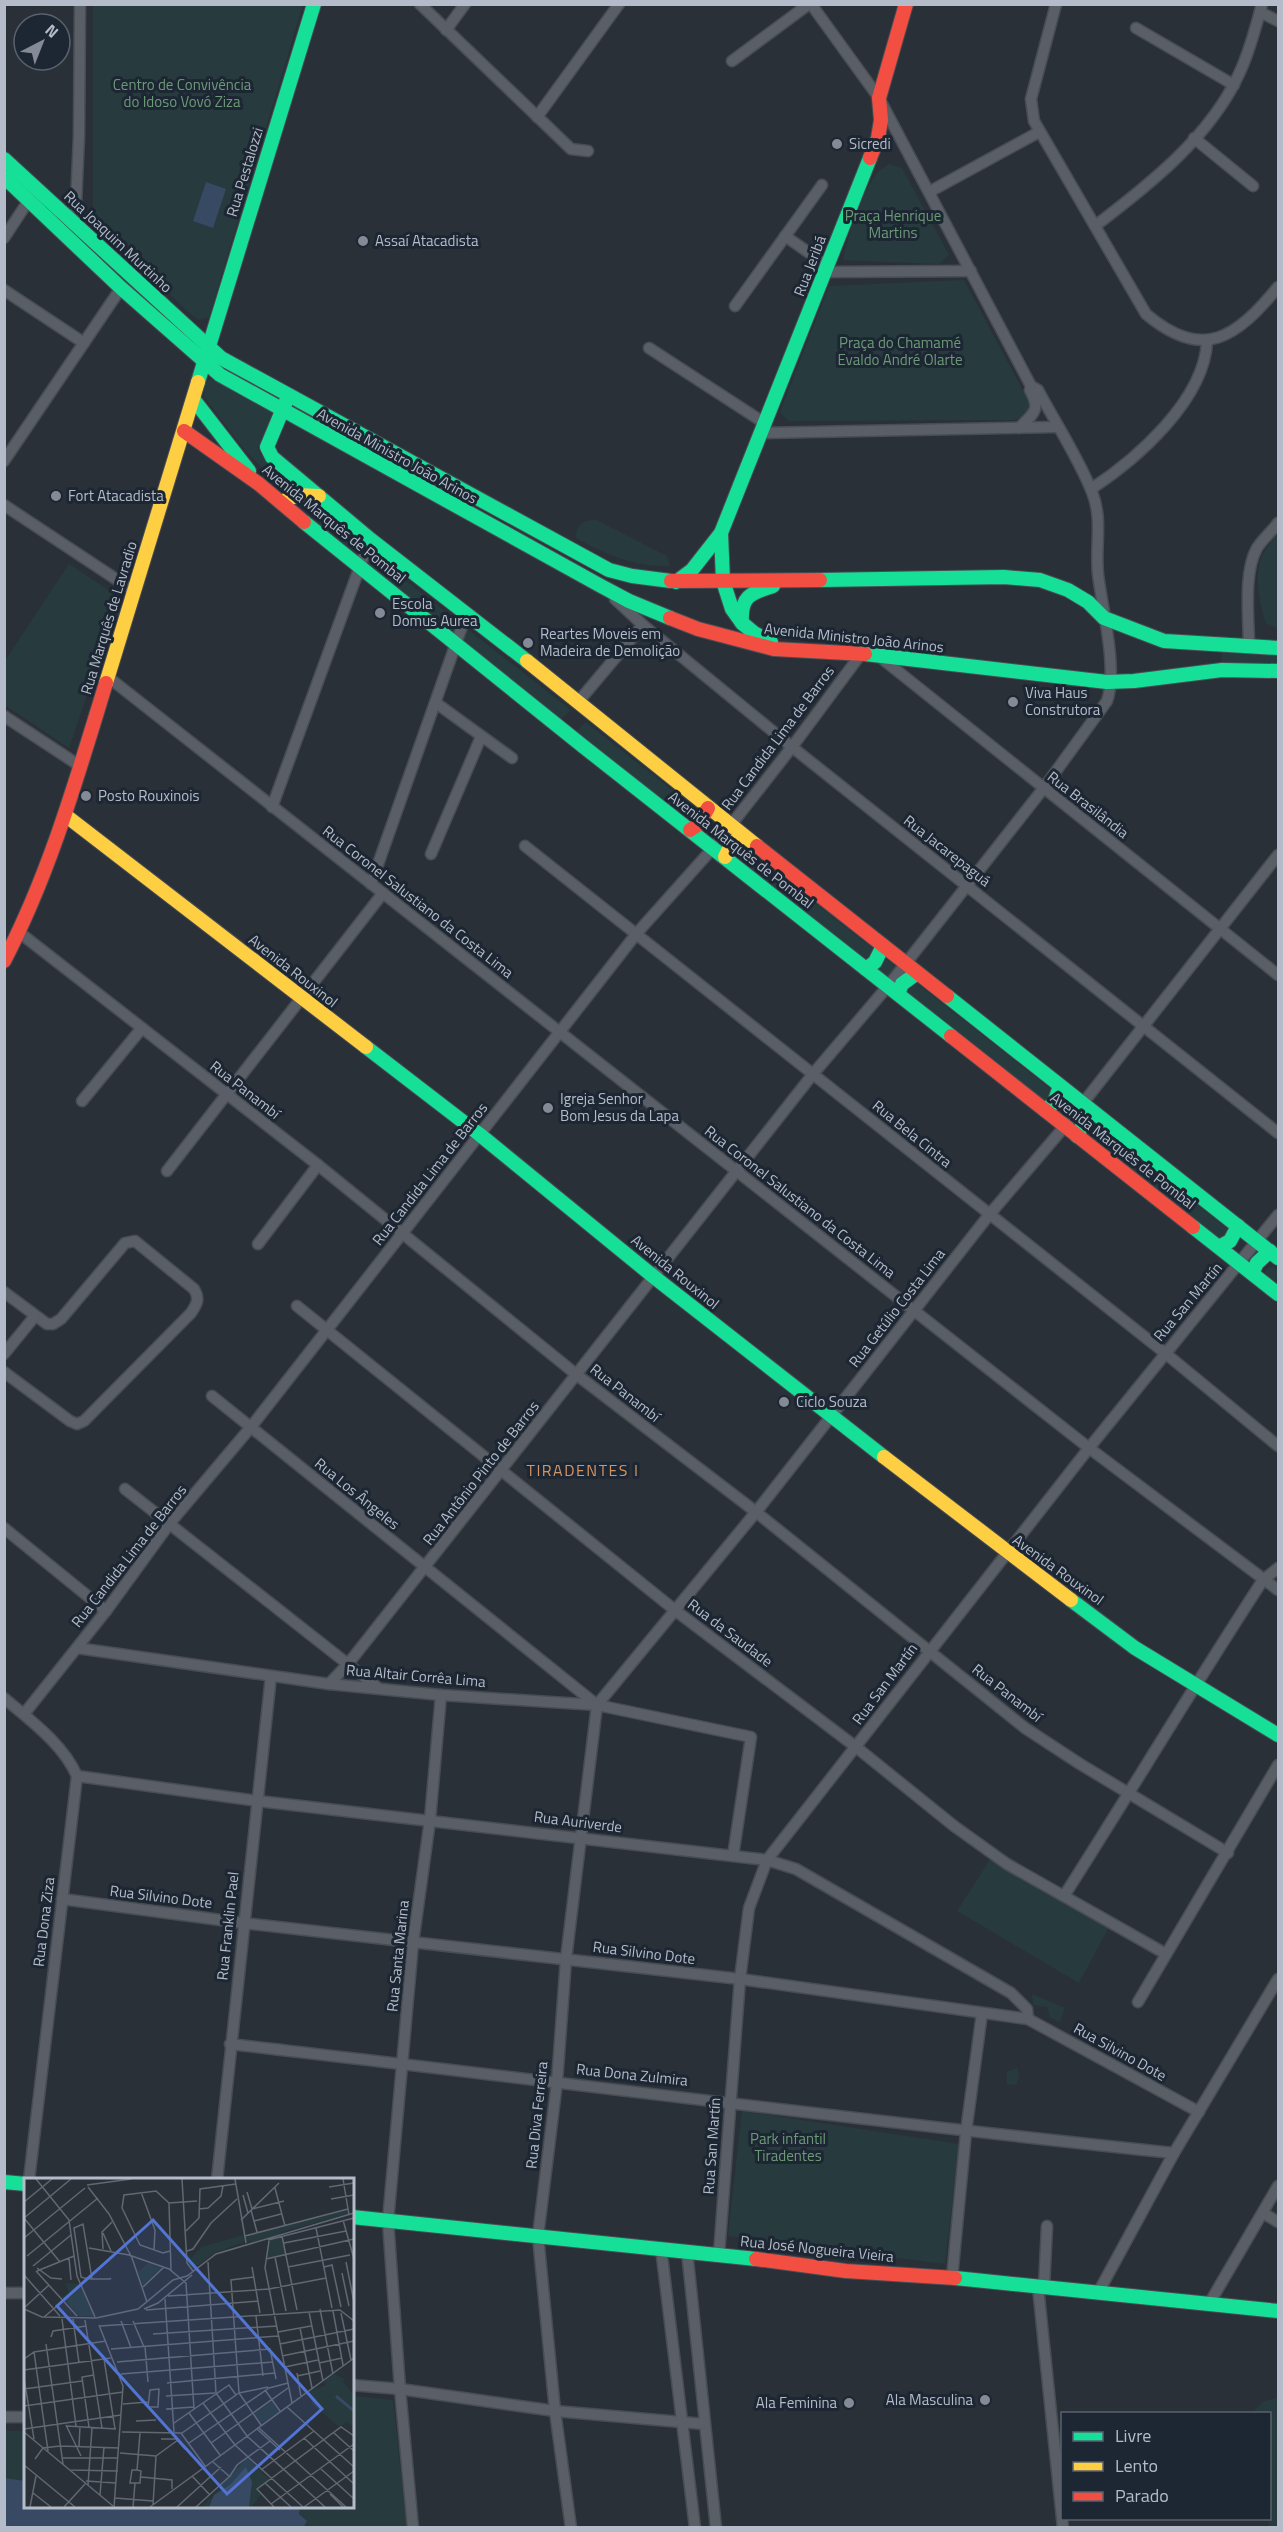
<svg xmlns="http://www.w3.org/2000/svg" width="1283" height="2532" font-family="'Titillium Web',sans-serif">
  <style>
    .green { fill: #273a3e }
    .water { fill: #384963 }
    .lines { fill: none; stroke-linecap: round; stroke-linejoin: round }
    .street-casing { stroke: #484c53; stroke-width: 13 }
    .fast-casing { stroke: #484c53; stroke-width: 16 }
    .slow-casing { stroke: #484c53; stroke-width: 16 }
    .jam-casing { stroke: #484c53; stroke-width: 16 }
    .street { stroke: #5a5e66; stroke-width: 10 }
    .fast { stroke: #16e098; stroke-width: 14 }
    .slow { stroke: #ffcf43; stroke-width: 14 }
    .jam { stroke: #f24e42; stroke-width: 14 }
    .poi-dot { fill: #848b96; stroke: #1d2633; stroke-width: 2 }
    .labels { text-anchor: middle; stroke-width: 6; stroke-linejoin: round; paint-order: stroke }
    .park-label { font-size: 15px; fill: #6b9a76; stroke: #1d2633 }
    .poi-label { font-size: 15px; fill: #b4bcc9; stroke: #1d2633; text-anchor: start }
    .street-label { font-size: 15px; fill: #b4bcc9; stroke: #1d2633 }
    .neighbourhood-label { font-size: 16px; letter-spacing: 1.5px; fill: #d59563; stroke: #1d2633 }
    .inset-river { fill: none; stroke: #384963; stroke-width: 3 }
    .inset-road { fill: none; stroke: #616872; stroke-width: 1.5 }
    .view { fill: #5274d3; fill-opacity: 0.15; stroke: #5274d3; stroke-width: 3 }
    .inset-edge { fill: none; stroke: #b4bcc9; stroke-width: 3 }
  </style>
  <rect width="100%" height="100%" fill="#2a3038"/>
  <g class="green">
    <polygon points="93,5 303,5 209,317 198,320 186,310 93,217"/>
    <path d="M889,164L902,168L949,255L939,264L843,260C847,238 863,189 878,172C880,169 886,167 889,164Z"/>
    <polygon points="964,280 1028,400 1029,409 1027,415 1014,420 788,421 780,412 829,286"/>
    <polygon points="209,379 216,380 274,414 258,447 260,454 304,490 289,494 245,451 204,397 204,386"/>
    <polygon points="321,514 571,710 561,719 314,525 315,518"/>
    <path d="M596,520L667,556L670,566C634,567 607,555 576,538C575,525 584,520 596,520Z"/>
    <path d="M1278,533V628L1266,623C1259,603 1253,571 1264,552C1268,545 1274,539 1278,533Z"/>
    <polygon points="69,564 120,598 69,748 5,705 5,661"/>
    <polygon points="1222,649 1278,651 1278,668 1221,666"/>
    <polygon points="586,722 1229,1230 1227,1238 1220,1241 576,732"/>
    <polygon points="1273,1266 1278,1270 1278,1286 1265,1276 1266,1269"/>
    <polygon points="991,1858 1109,1927 1079,1983 957,1911"/>
    <polygon points="1032,1994 1065,2008 1060,2022 1050,2017 1047,2007 1033,2005"/>
    <polygon points="1017,2068 1019,2074 1017,2084 1007,2085 1007,2072"/>
    <polygon points="742,2111 959,2144 945,2264 728,2236"/>
    <polygon points="353,2396 393,2400 407,2527 5,2527 4,2431 25,2431 26,2506 352,2506"/>
    <polygon points="1278,2398 1278,2527 1268,2527 1270,2508 1270,2414 1252,2413 1264,2401"/>
  </g>
  <g class="water">
    <polygon points="206,182 226,189 213,228 193,221"/>
    <polygon points="4,2478 25,2481 26,2506 300,2507 299,2514 307,2521 303,2528 5,2527"/>
  </g>
  <g class="lines">
    <defs>
      <g id="street">
        <polyline points="420,4 571,149 588,151"/>
        <path d="M811,4L879,98L1031,386L1030,390C1041,410 1034,413 1019,428"/>
        <path d="M1056,4L1031,99L1034,121L1146,314C1203,362 1236,338 1278,287"/>
        <polyline points="1260,12 1278,21"/>
        <polyline points="1136,28 1234,85"/>
        <polyline points="446,30 465,4"/>
        <polyline points="732,61 809,4"/>
        <polyline points="537,117 619,4"/>
        <polyline points="1194,138 1253,186"/>
        <polyline points="929,192 1039,132"/>
        <polyline points="75,226 79,136 80,4"/>
        <path d="M1095,226C1149,185 1210,137 1239,74C1249,53 1256,27 1262,4"/>
        <polyline points="785,236 828,266"/>
        <polyline points="4,238 29,200"/>
        <polyline points="825,272 971,271"/>
        <polyline points="4,290 84,343"/>
        <polyline points="735,306 822,185"/>
        <polyline points="649,348 766,424"/>
        <polyline points="762,433 1058,427"/>
        <polyline points="4,461 121,288"/>
        <path d="M1091,489C1137,459 1204,400 1207,342"/>
        <polyline points="4,505 134,591"/>
        <polyline points="615,599 643,625 792,747 1278,1133"/>
        <path d="M1249,647C1249,619 1243,573 1257,548C1263,539 1272,531 1278,523"/>
        <polyline points="880,657 1278,975"/>
        <polyline points="108,677 1089,1448 1278,1590"/>
        <polyline points="578,702 643,625"/>
        <polyline points="436,703 512,758"/>
        <polyline points="4,716 80,766"/>
        <polyline points="272,807 370,539"/>
        <polyline points="525,846 1165,1353 1278,1446"/>
        <polyline points="431,854 481,737"/>
        <polyline points="371,884 466,615"/>
        <polyline points="20,933 318,1165 577,1375 756,1512 1025,1728 1080,1764 1228,1853"/>
        <polyline points="82,1101 142,1028"/>
        <polyline points="167,1171 383,893"/>
        <polyline points="258,1244 318,1165"/>
        <path d="M4,1292L47,1324H53L61,1319L125,1243L135,1241L194,1289C200,1299 197,1304 191,1313L84,1421L77,1424L70,1421L4,1372"/>
        <polyline points="297,1306 676,1611 856,1747 954,1826 1007,1864 1166,1954"/>
        <polyline points="4,1354 35,1316"/>
        <polyline points="212,1396 597,1705"/>
        <polyline points="125,1489 377,1687"/>
        <polyline points="4,1528 106,1611"/>
        <polyline points="77,1648 329,1684 441,1695 597,1705 751,1737 733,1856"/>
        <path d="M329,1684L348,1664L813,1074L888,986L1043,789L1107,701C1118,669 1102,608 1098,574C1095,546 1103,519 1092,492C1078,457 1056,424 1038,390L1031,386"/>
        <path d="M4,1698C31,1721 63,1744 77,1776L29,2180"/>
        <polyline points="597,1705 756,1512 989,1215 1065,1126 1278,855"/>
        <polyline points="24,1714 106,1611 170,1523 251,1427 637,933 713,848 792,747 861,654"/>
        <polyline points="77,1776 258,1801 767,1860 796,1869 1011,1993 1027,2009 1028,2019"/>
        <path d="M1064,1896C1131,1791 1195,1684 1263,1580L1278,1568"/>
        <polyline points="62,1899 243,1923 740,1979 1028,2019 1199,2112"/>
        <polyline points="1138,2002 1278,1765"/>
        <path d="M230,2044C545,2080 859,2121 1174,2153"/>
        <polyline points="217,2180 271,1676"/>
        <polyline points="1263,2213 1278,2222"/>
        <polyline points="661,2248 695,2528"/>
        <polyline points="687,2251 716,2528"/>
        <polyline points="719,2254 740,1979 749,1908 767,1860 1089,1448 1278,1215"/>
        <polyline points="952,2278 966,2132 982,2013"/>
        <polyline points="1038,2287 1063,2528"/>
        <polyline points="1044,2287 1047,2226"/>
        <polyline points="4,2293 26,2293"/>
        <polyline points="1098,2293 1174,2153 1278,1979"/>
        <polyline points="1209,2304 1278,2186"/>
        <polyline points="352,2385 400,2389 555,2411 704,2424"/>
        <polyline points="4,2417 26,2417"/>
        <polyline points="413,2528 400,2389 388,2221 413,1943 430,1820 441,1695"/>
        <polyline points="571,2528 555,2411 538,2236 557,2082 566,1959 597,1705"/>
      </g>
      <g id="fast">
        <polyline points="4,159 221,358 609,570 632,576 671,581"/>
        <polyline points="4,177 121,288 220,375 601,586 629,601 670,618"/>
        <polyline points="198,382 314,4"/>
        <polyline points="287,399 267,447 272,457 370,539 527,661"/>
        <polyline points="194,400 249,471"/>
        <polyline points="304,522 584,747 951,1036"/>
        <polyline points="721,533 723,581"/>
        <polyline points="820,580 1004,577 1040,580 1068,590 1088,602 1104,618 1164,641 1278,648"/>
        <polyline points="723,581 732,609 742,623"/>
        <polyline points="676,582 692,570 721,533 870,158"/>
        <path d="M771,642L754,633L742,623C740,597 750,593 773,586"/>
        <polyline points="865,654 1107,682 1134,681 1222,670 1278,671"/>
        <polyline points="866,969 875,962 883,946"/>
        <polyline points="898,994 902,984 917,973"/>
        <polyline points="947,996 1278,1258"/>
        <polyline points="366,1047 479,1134 654,1277 884,1457"/>
        <polyline points="1045,1110 1054,1103 1060,1086"/>
        <polyline points="1077,1136 1086,1120 1095,1114"/>
        <polyline points="1193,1227 1278,1294"/>
        <polyline points="1219,1247 1230,1241 1238,1226"/>
        <polyline points="1252,1273 1257,1263 1270,1251"/>
        <polyline points="1071,1600 1135,1648 1278,1735"/>
        <polyline points="4,2182 26,2184"/>
        <polyline points="352,2217 756,2259"/>
        <polyline points="955,2278 1278,2311"/>
      </g>
      <g id="slow">
        <polyline points="281,502 298,495 319,496"/>
        <polyline points="527,661 757,846"/>
        <polyline points="106,683 198,382"/>
        <polyline points="65,815 366,1047"/>
        <polyline points="725,857 732,843 743,836"/>
        <polyline points="884,1457 1071,1600"/>
      </g>
      <g id="jam">
        <polyline points="870,158 878,138 881,120 879,98 906,4"/>
        <polyline points="184,431 259,484 304,522"/>
        <polyline points="671,581 820,580"/>
        <polyline points="670,618 698,629 774,649 865,654"/>
        <polyline points="690,830 699,824 708,808"/>
        <polyline points="757,846 947,996"/>
        <path d="M4,961C50,873 77,777 106,683"/>
        <polyline points="951,1036 1193,1227"/>
        <polyline points="756,2259 846,2271 955,2278"/>
      </g>
    </defs>
    <use href="#street" class="street-casing"/>
    <use href="#fast" class="fast-casing"/>
    <use href="#slow" class="slow-casing"/>
    <use href="#jam" class="jam-casing"/>
    <use href="#street" class="street"/>
    <use href="#fast" class="fast"/>
    <use href="#slow" class="slow"/>
    <use href="#jam" class="jam"/>
  </g>
  <g class="poi-dot">
    <circle cx="837" cy="144" r="6"/>
    <circle cx="363" cy="241" r="6"/>
    <circle cx="56" cy="496" r="6"/>
    <circle cx="380" cy="613" r="6"/>
    <circle cx="528" cy="643" r="6"/>
    <circle cx="1013" cy="702" r="6"/>
    <circle cx="86" cy="796" r="6"/>
    <circle cx="548" cy="1108" r="6"/>
    <circle cx="784" cy="1402" r="6"/>
    <circle cx="985" cy="2400" r="6"/>
    <circle cx="849" cy="2403" r="6"/>
  </g>
  <g class="labels">
    <g class="park-label">
      <text x="182" y="90">Centro de Convivência<tspan x="182" dy="17">do Idoso Vovó Ziza</tspan></text>
      <text x="893" y="221">Praça Henrique<tspan x="893" dy="17">Martins</tspan></text>
      <text x="900" y="348">Praça do Chamamé<tspan x="900" dy="17">Evaldo André Olarte</tspan></text>
      <text x="788" y="2144">Park infantil<tspan x="788" dy="17">Tiradentes</tspan></text>
    </g>
    <g class="poi-label">
      <text x="849" y="149">Sicredi</text>
      <text x="375" y="246">Assaí Atacadista</text>
      <text x="68" y="501">Fort Atacadista</text>
      <text x="392" y="609">Escola<tspan x="392" dy="17">Domus Aurea</tspan></text>
      <text x="540" y="639">Reartes Moveis em<tspan x="540" dy="17">Madeira de Demolição</tspan></text>
      <text x="1025" y="698">Viva Haus<tspan x="1025" dy="17">Construtora</tspan></text>
      <text x="98" y="801">Posto Rouxinois</text>
      <text x="560" y="1104">Igreja Senhor<tspan x="560" dy="17">Bom Jesus da Lapa</tspan></text>
      <text x="796" y="1407">Ciclo Souza</text>
      <text x="973" y="2405" text-anchor="end">Ala Masculina</text>
      <text x="837" y="2408" text-anchor="end">Ala Feminina</text>
    </g>
    <g class="street-label">
      <text transform="translate(245 172) rotate(-73)" y="5">Rua Pestalozzi</text>
      <text transform="translate(118 242) rotate(43)" y="5">Rua Joaquim Murtinho</text>
      <text transform="translate(810 266) rotate(-69)" y="5">Rua Jeribá</text>
      <text transform="translate(397 456) rotate(29)" y="5">Avenida Ministro João Arinos</text>
      <text transform="translate(334 524) rotate(39)" y="5">Avenida Marquês de Pombal</text>
      <text transform="translate(109 618) rotate(-73)" y="5">Rua Marquês de Lavradio</text>
      <text transform="translate(854 638) rotate(6)" y="5">Avenida Ministro João Arinos</text>
      <text transform="translate(778 738) rotate(-53)" y="5">Rua Candida Lima de Barros</text>
      <text transform="translate(1088 805) rotate(38)" y="5">Rua Brasilândia</text>
      <text transform="translate(741 850) rotate(38)" y="5">Avenida Marquês de Pombal</text>
      <text transform="translate(947 851) rotate(38)" y="5">Rua Jacarepaguá</text>
      <text transform="translate(418 902) rotate(38)" y="5">Rua Coronel Salustiano da Costa Lima</text>
      <text transform="translate(293 971) rotate(38)" y="5">Avenida Rouxinol</text>
      <text transform="translate(245 1090) rotate(38)" y="5">Rua Panambí</text>
      <text transform="translate(912 1134) rotate(39)" y="5">Rua Bela Cintra</text>
      <text transform="translate(1123 1151) rotate(38)" y="5">Avenida Marquês de Pombal</text>
      <text transform="translate(430 1174) rotate(-52)" y="5">Rua Candida Lima de Barros</text>
      <text transform="translate(800 1202) rotate(38)" y="5">Rua Coronel Salustiano da Costa Lima</text>
      <text transform="translate(675 1272) rotate(39)" y="5">Avenida Rouxinol</text>
      <text transform="translate(1188 1302) rotate(-50)" y="5">Rua San Martín</text>
      <text transform="translate(897 1308) rotate(-52)" y="5">Rua Getúlio Costa Lima</text>
      <text transform="translate(625 1393) rotate(38)" y="5">Rua Panambí</text>
      <text transform="translate(481 1473) rotate(-52)" y="5">Rua Antônio Pinto de Barros</text>
      <text transform="translate(357 1494) rotate(39)" y="5">Rua Los Ângeles</text>
      <text transform="translate(129 1556) rotate(-52)" y="5">Rua Candida Lima de Barros</text>
      <text transform="translate(1058 1570) rotate(36)" y="5">Avenida Rouxinol</text>
      <text transform="translate(730 1633) rotate(37)" y="5">Rua da Saudade</text>
      <text transform="translate(416 1676) rotate(5)" y="5">Rua Altair Corrêa Lima</text>
      <text transform="translate(885 1684) rotate(-53)" y="5">Rua San Martín</text>
      <text transform="translate(1007 1693) rotate(38)" y="5">Rua Panambí</text>
      <text transform="translate(578 1822) rotate(7)" y="5">Rua Auriverde</text>
      <text transform="translate(161 1897) rotate(7)" y="5">Rua Silvino Dote</text>
      <text transform="translate(44 1922) rotate(-83)" y="5">Rua Dona Ziza</text>
      <text transform="translate(228 1926) rotate(-84)" y="5">Rua Franklin Pael</text>
      <text transform="translate(644 1953) rotate(7)" y="5">Rua Silvino Dote</text>
      <text transform="translate(398 1956) rotate(-84)" y="5">Rua Santa Marina</text>
      <text transform="translate(1120 2052) rotate(29)" y="5">Rua Silvino Dote</text>
      <text transform="translate(632 2075) rotate(6)" y="5">Rua Dona Zulmira</text>
      <text transform="translate(537 2115) rotate(-84)" y="5">Rua Diva Ferreira</text>
      <text transform="translate(712 2146) rotate(-86)" y="5">Rua San Martín</text>
      <text transform="translate(817 2249) rotate(6)" y="5">Rua José Nogueira Vieira</text>
    </g>
    <g class="neighbourhood-label">
      <text x="583" y="1476">TIRADENTES I</text>
    </g>
  </g>
  <g transform="translate(24 2178)">
    <rect width="330" height="330" fill="#2a3038"/>
    <path d="M323,32L324,36L257,54L262,77L242,81L245,62L222,64L221,59ZM219,57L220,64L190,75L170,90L164,85V77L167,80L178,69ZM124,85L137,90L119,107L114,94ZM41,105L55,106L70,138H55L38,119L45,114ZM310,196L321,201L319,204L330,217V250L323,244L315,249L288,226L285,213L302,207L300,203ZM248,223L255,233L237,246L230,236ZM223,280L245,301L233,313L237,317L227,329H178Z" fill="#273a3e"/>
    <path d="M222,289L228,304L225,329H185L190,317L206,307Z" fill="#384963"/>
    <path class="inset-river" d="M312,218L330,233"/>
    <path class="inset-road" d="M12,1L45,42L53,98L71,139M158,1L163,85L169,93M211,1L222,65M319,1L325,37M63,7L107,1M64,9L85,36L108,80L123,124M305,9L330,5M251,10L261,48M117,14L131,52L130,72M223,14L228,31L260,23M219,17L224,35M307,21L330,17M0,24L28,1M145,25L173,23M175,31L184,30L197,18L199,8M227,32L233,54M0,40L47,1M0,40L36,84M217,42L255,5M319,42L330,81M230,43L257,36M292,50L308,130M162,53L175,40L176,11L212,6M79,55L87,73M221,58L324,31M258,58L273,132M0,60L61,10M244,62L330,40M245,63L241,90L268,225M260,65L322,53M65,70L105,77L145,91L162,105L170,231M79,71L78,54L88,44M146,73L139,75L116,67L98,30L100,17L132,13L145,25L147,92M163,73L169,71L187,45L213,21M3,78L74,20M251,79L262,133M45,80L47,102M242,81L330,61M184,84L192,215M322,84L330,124M9,88L47,57M228,89L236,135M264,89L326,77M300,89L308,87L317,129M13,90L27,100L38,101M12,93L53,138M13,93L50,78M318,95L325,128M0,97L36,138M230,99L207,102L215,215L237,247M68,101L59,46L50,50L57,99L60,100L68,101H86L87,100M119,109L140,89M144,118L245,111L302,100M141,121L150,254M1,129L25,107M0,131L18,139L72,140L114,131L149,102L163,98L192,76L330,35M120,131L134,125L168,97M296,131L309,196M122,132L234,123M309,133L319,187M285,134L299,203M317,135L327,182M232,138L239,198M20,139L39,123M38,141L52,248M49,141L55,185M61,142L78,250M97,143L107,170M109,143L120,169M75,147L99,208L90,329M76,148L316,132L330,143M276,150L288,210M254,154L287,148M129,156L253,148M27,159L29,153L62,148M22,166L39,286M256,166L330,151M121,169L124,204M87,171L254,158M10,174L24,273M258,178L330,163M0,181L10,174L82,163M80,181L91,251M93,184L246,171L252,201M295,185L318,180M261,189L294,182M0,192L87,180M273,195L277,219M97,196L249,184M273,198L296,193M0,200L10,261M143,205L251,195M0,211L58,203M135,211L134,229H124L126,212ZM241,212L256,233M192,215L223,258L301,329M142,218L191,215M179,225L211,267L279,329M99,226L124,224M0,228L99,214M263,229L330,289M142,231L170,229M165,235L196,277M112,243L132,242M150,245L205,207L212,217M42,247L57,278M43,248L92,251M65,249L58,199L70,197M235,250L322,329M0,251L97,237M233,251L256,272M0,254L89,328M98,254L157,255L181,288M158,255L215,215L244,209M310,255L330,273M280,260L330,306M137,261H152L161,271M165,265L245,210L264,205M187,265L264,210M55,268L56,249M96,275L132,278M132,278L154,262M38,280H93M11,281L19,270L36,268L95,270M189,284L205,298M0,287L51,329M297,291L329,320M45,292L94,293M113,292L116,255M237,292L290,253M168,298L185,316M117,299L148,302V311M62,303L92,305M111,305H106L108,292H113M111,305H116L117,293L113,292M241,305L267,329M64,307L68,250M9,315L27,329M306,316L319,329M76,317L80,269M91,320L129,323M247,326L330,266M129,327L132,278M6,329L12,298M40,329L61,306M109,329L111,305M126,329L330,180M153,329L197,289M172,329L206,298L213,287L246,263M250,329L233,311L317,249L330,258M280,329L330,293"/>
    <path class="view" d="M129,42L298,231L203,316L33,128Z"/>
    <rect width="330" height="330" class="inset-edge"/>
  </g>
  <rect width="1283" height="2532" fill="none" stroke="#b4bcc9" stroke-width="12"/>
  <rect x="1061" y="2412" width="210" height="108" fill="#1d2633" stroke="#59626f" stroke-width="1.5"/>
  <rect x="1073" y="2432" width="30" height="9" fill="#16e098" stroke="#59626f" stroke-width="1.5"/>
  <text x="1115" y="2442" font-size="18" fill="#b4bcc9">Livre</text>
  <rect x="1073" y="2462" width="30" height="9" fill="#ffcf43" stroke="#59626f" stroke-width="1.5"/>
  <text x="1115" y="2472" font-size="18" fill="#b4bcc9">Lento</text>
  <rect x="1073" y="2492" width="30" height="9" fill="#f24e42" stroke="#59626f" stroke-width="1.5"/>
  <text x="1115" y="2502" font-size="18" fill="#b4bcc9">Parado</text>
  <g transform="translate(42 42) rotate(42)"><circle r="28" fill="#1d2633" stroke="#59626f" stroke-width="1.5"/>
  <path d="M0-4.5L10 22L0 15L-10 22Z" fill="#848b96"/>
  <text y="-9" font-size="16" font-weight="bold" text-anchor="middle" fill="#b4bcc9">N</text>
  </g>
</svg>
